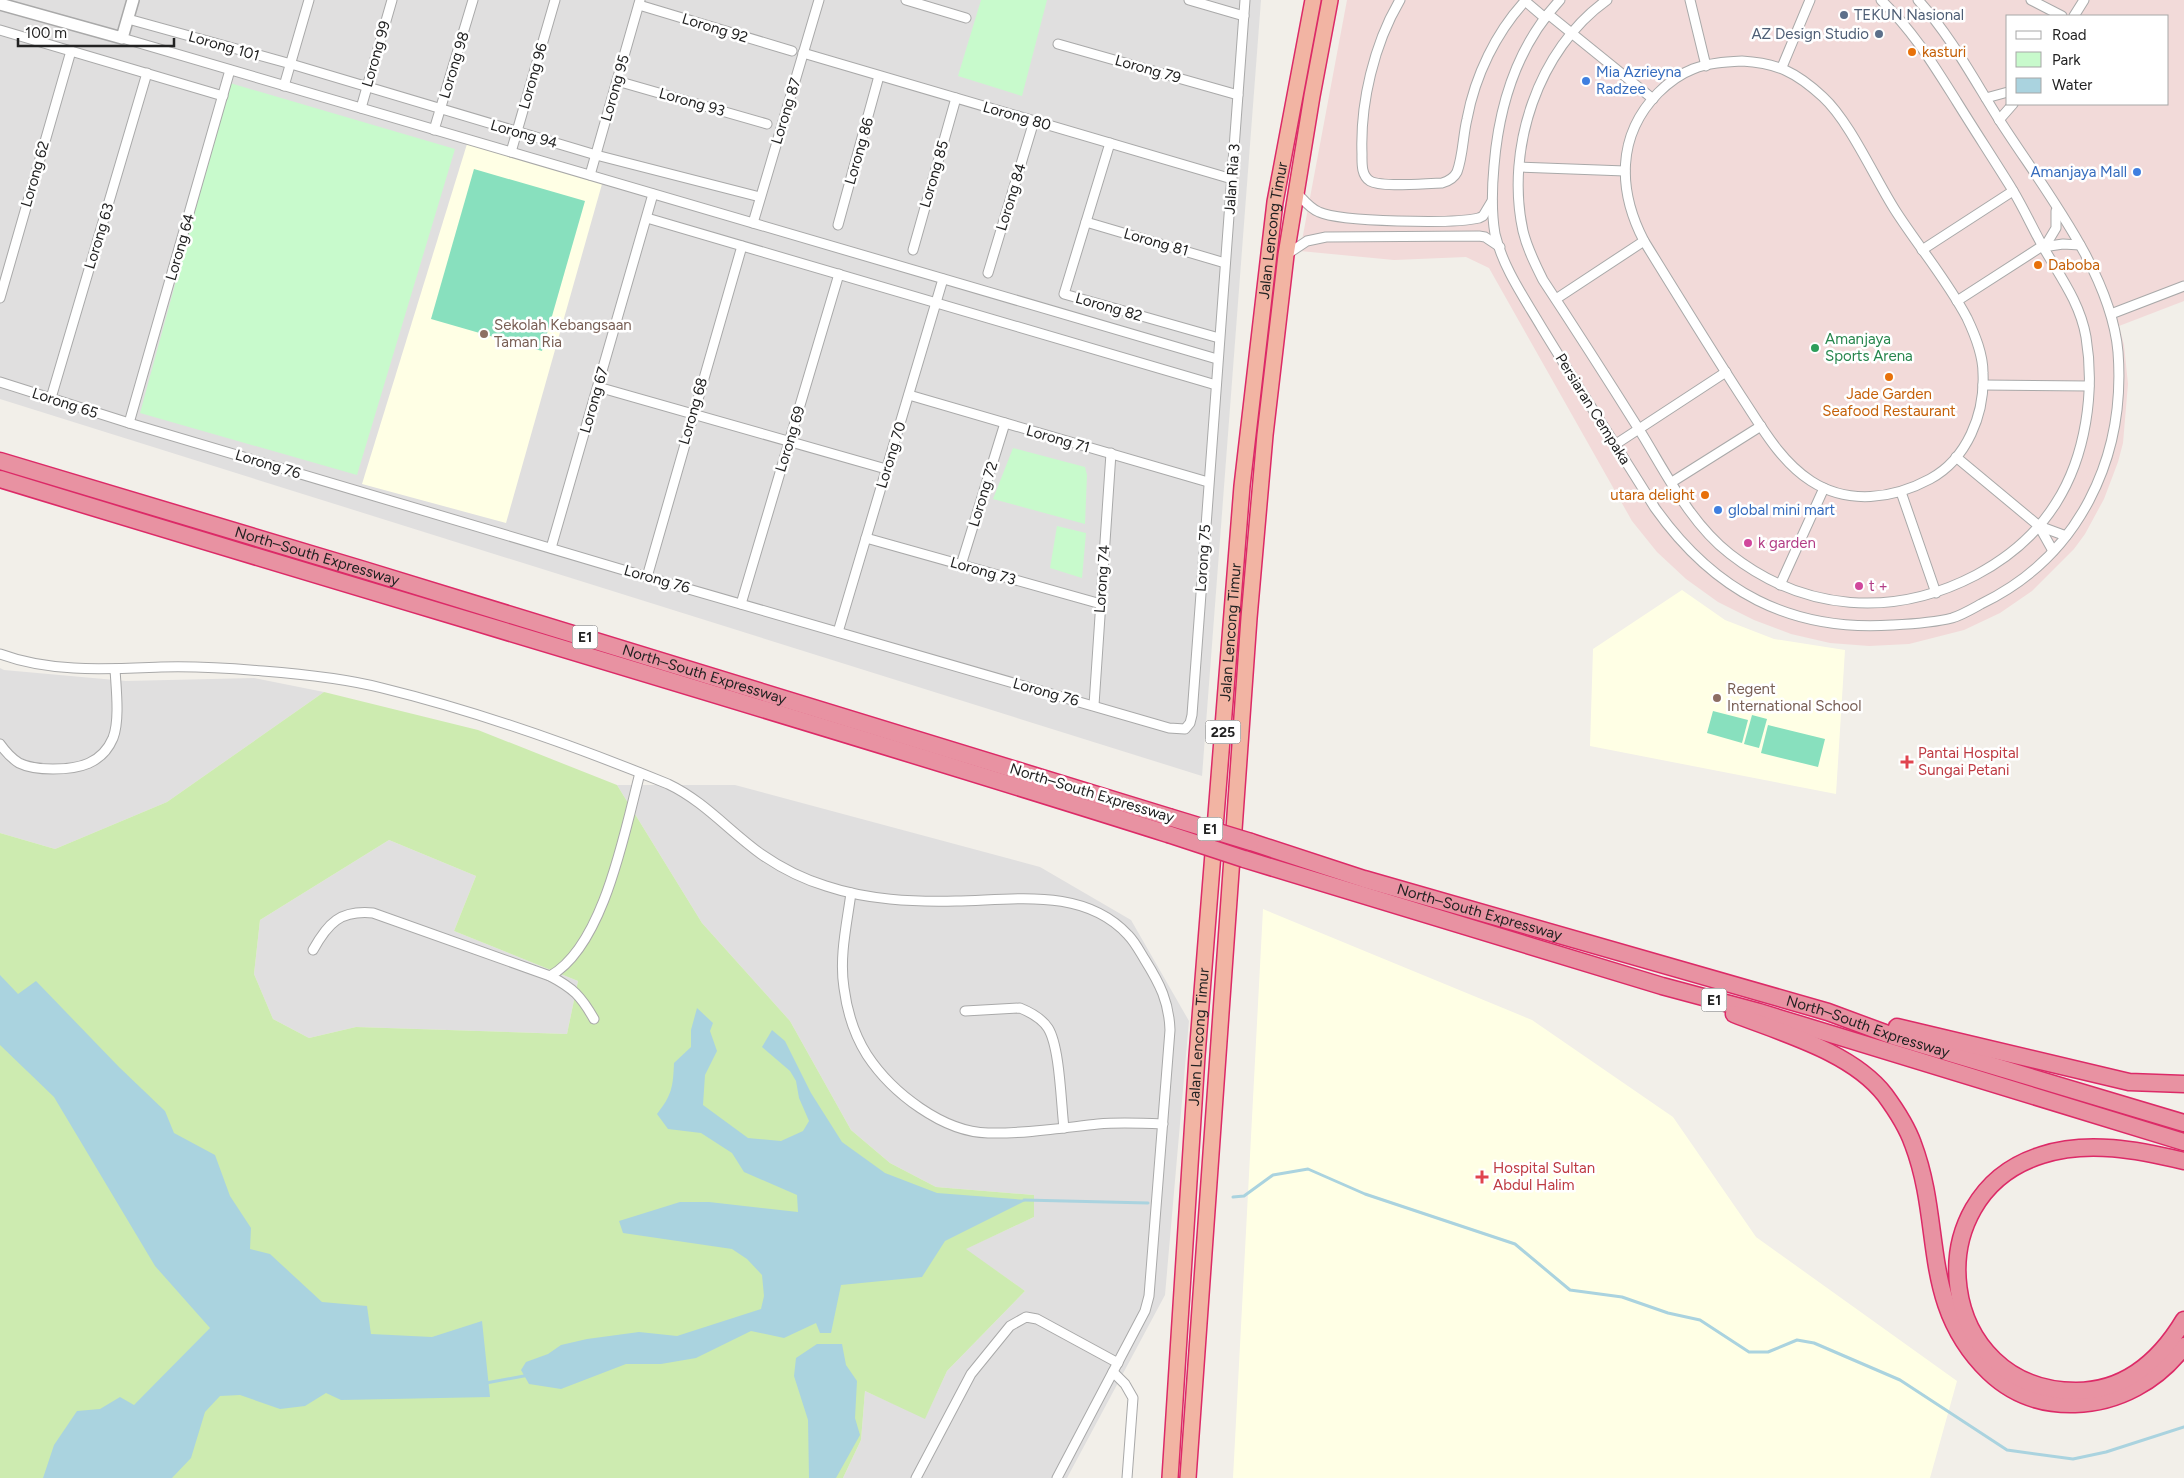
<svg xmlns="http://www.w3.org/2000/svg" width="2184" height="1478" font-family="Figtree,sans-serif">
  <style>
    .residential { fill: #e0dfdf }
    .commercial { fill: #f2dad9; fill-rule: evenodd }
    .education { fill: #ffffe5 }
    .grass { fill: #cdebb0; fill-rule: evenodd }
    .park { fill: #c8facc }
    .pitch { fill: #88e0be }
    .water { fill: #aad3df }
    .lines { fill: none; stroke-linecap: round; stroke-linejoin: round }
    .stream { stroke: #aad3df; stroke-width: 3 }
    .minor-casing { stroke: #a9a9a9; stroke-width: 11 }
    .tertiary-casing { stroke: #a9a9a9; stroke-width: 14 }
    .trunk-casing { stroke: #dc2a67; stroke-width: 18 }
    .motorway-casing { stroke: #dc2a67; stroke-width: 19 }
    .minor { stroke: #fff; stroke-width: 9 }
    .tertiary { stroke: #fff; stroke-width: 11 }
    .trunk { stroke: #f2b4a3; stroke-width: 15 }
    .motorway { stroke: #e892a2; stroke-width: 16 }
    .motorway-bridge-casing { stroke: #dc2a67; stroke-width: 19; stroke-linecap: butt }
    .motorway-bridge { stroke: #e892a2; stroke-width: 16 }
    .service-dot { fill: #5c6f8a; stroke: #fff; stroke-width: 2 }
    .food-dot { fill: #e8710a; stroke: #fff; stroke-width: 2 }
    .shop-dot { fill: #3f7fe0; stroke: #fff; stroke-width: 2 }
    .education-dot { fill: #8d6e63; stroke: #fff; stroke-width: 2 }
    .leisure-dot { fill: #2e9e5b; stroke: #fff; stroke-width: 2 }
    .hotel-dot { fill: #d1479c; stroke: #fff; stroke-width: 2 }
    .health-dot { fill: #e0444e; stroke: #fff; stroke-width: 2 }
    .labels { text-anchor: middle; stroke-width: 5; stroke-linejoin: round; paint-order: stroke }
    .shield { fill: #fff; stroke: #646464; stroke-width: 1 }
    .shield-label { font-size: 14px; font-weight: bold; fill: #222 }
    .service-label { font-size: 15px; fill: #4e5e75; stroke: #fff; text-anchor: start }
    .street-label { font-size: 15px; fill: #222; stroke: #fff }
    .food-label { font-size: 15px; fill: #c56008; stroke: #fff; text-anchor: start }
    .shop-label { font-size: 15px; fill: #366cbe; stroke: #fff; text-anchor: start }
    .education-label { font-size: 15px; fill: #785e54; stroke: #fff; text-anchor: start }
    .leisure-label { font-size: 15px; fill: #27864d; stroke: #fff; text-anchor: start }
    .hotel-label { font-size: 15px; fill: #b23c85; stroke: #fff; text-anchor: start }
    .health-label { font-size: 15px; fill: #be3a42; stroke: #fff; text-anchor: start }
  </style>
  <rect width="100%" height="100%" fill="#f2efe9"/>
  <g class="residential">
    <polygon points="0,0 1261,0 1202,776 0,399"/>
    <polygon points="0,668 4,670 126,681 254,678 324,692 167,802 55,849 0,833"/>
    <polygon points="617,785 735,785 1040,867 1131,920 1189,1021 1165,1295 1067,1478 843,1478 861,1440 865,1391 925,1418 947,1371 1025,1291 965,1249 1034,1217 1034,1195 936,1187 890,1163 851,1130 790,1021 702,923"/>
    <polygon points="389,840 476,876 454,931 578,981 567,1034 356,1027 309,1038 273,1019 254,974 260,920"/>
  </g>
  <path class="commercial" d="M1347,0H2184V301L2119,326L2124,345L2128,384L2123,443L2118,462L2104,499L2085,534L2074,549L2032,591L2000,613L1964,630L1909,644L1869,646L1830,643L1791,634L1754,620L1718,602L1686,579L1657,552L1632,521L1489,268L1466,257L1394,260L1300,251ZM2008,16H2168V104H2008Z"/>
  <g class="education">
    <polygon points="467,144 602,184 506,523 362,484"/>
    <polygon points="1682,590 1725,620 1774,639 1845,650 1836,794 1590,746 1593,649"/>
    <polygon points="1263,909 1532,1020 1673,1117 1756,1237 1957,1381 1930,1478 1233,1478"/>
  </g>
  <path class="grass" d="M324,692L478,730L617,785L702,923L790,1021L851,1130L890,1163L936,1187L1034,1195V1217L966,1249L1025,1291L947,1371L925,1419L865,1391L861,1440L843,1478H0V833L55,849L167,802ZM389,840L476,876L454,931L578,981L567,1034L356,1027L309,1038L273,1019L254,974L260,920Z"/>
  <g class="park">
    <polygon points="981,0 1047,0 1022,96 958,76"/>
    <polygon points="230,83 455,149 357,475 140,413"/>
    <polygon points="1013,448 1085,467 1087,475 1085,524 993,499"/>
    <polygon points="1057,526 1086,533 1082,578 1050,568"/>
  </g>
  <g class="pitch">
    <polygon points="474,169 585,201 542,351 431,319"/>
    <polygon points="1713,711 1748,720 1742,743 1707,733"/>
    <polygon points="1752,715 1767,719 1759,748 1744,744"/>
    <polygon points="1768,725 1825,739 1818,767 1761,753"/>
  </g>
  <g class="water">
    <polygon points="0,975 18,994 36,981 119,1067 165,1111 174,1133 215,1155 230,1196 251,1228 250,1249 270,1254 322,1302 367,1306 371,1334 432,1337 482,1321 490,1397 341,1400 326,1393 305,1406 280,1409 240,1395 220,1396 205,1412 191,1458 172,1478 43,1478 54,1445 77,1411 100,1409 120,1397 134,1405 210,1328 155,1266 54,1097 0,1045"/>
    <path d="M697,1008L713,1023L710,1031L717,1051L705,1075L703,1105L748,1138L781,1141L803,1131L809,1121L799,1098L796,1081L790,1071L762,1047L772,1030L785,1041L811,1093L842,1142L885,1173L937,1193L1027,1200L945,1241L922,1277L841,1285L831,1333H820L816,1323L784,1338L751,1331L696,1358L661,1364H626L561,1389L529,1384L521,1370L526,1362L548,1354L561,1345L587,1339L639,1332L677,1336L761,1309L764,1296L762,1275L747,1259L732,1249L623,1233L619,1221L680,1202H709L798,1212L797,1195L744,1172L732,1153L701,1133L668,1129L657,1114C672,1095 673,1087 674,1063L691,1047V1030Z"/>
    <polygon points="817,1344 842,1344 846,1365 857,1381 855,1418 860,1435 836,1478 809,1478 808,1420 794,1376 796,1358"/>
  </g>
  <g class="lines">
    <g class="stream">
      <polyline points="1233,1197 1244,1196 1273,1175 1308,1169 1365,1194 1515,1244 1570,1290 1622,1297 1668,1313 1700,1320 1749,1352 1768,1352 1797,1340 1814,1343 1900,1380 2007,1450 2073,1459 2106,1452 2184,1427"/>
      <polyline points="1024,1200 1148,1203"/>
      <polyline points="486,1383 529,1375"/>
    </g>
    <defs>
      <g id="minor">
        <polyline points="906,0 966,18"/>
        <polyline points="1189,0 1244,16"/>
        <path d="M1400,0C1374,44 1360,103 1362,154C1362,163 1361,175 1370,181C1382,188 1427,183 1442,183C1449,181 1454,178 1457,172C1463,156 1463,135 1467,119C1475,76 1496,32 1526,0"/>
        <path d="M1560,0C1517,46 1499,105 1494,166C1492,188 1491,211 1495,234C1503,268 1525,299 1542,328C1579,389 1618,448 1655,508C1714,591 1790,632 1892,625C1912,624 1933,623 1952,618C1962,615 1972,609 1981,604C2079,557 2126,458 2118,352C2111,272 2043,188 2000,121C1974,80 1951,36 1918,0"/>
        <path d="M1607,0C1538,49 1505,149 1523,231C1527,248 1535,264 1543,280C1576,330 1608,380 1640,431C1666,473 1690,523 1730,554C1804,612 1894,618 1976,575C2008,558 2036,535 2056,503C2086,456 2095,391 2086,337C2080,302 2059,275 2042,245C2032,227 2023,207 2012,189C1994,160 1975,131 1957,102C1933,64 1914,32 1881,0"/>
        <polyline points="1690,0 1706,66"/>
        <polyline points="2031,0 2062,16"/>
        <polyline points="1525,1 1545,18"/>
        <polyline points="639,5 792,51"/>
        <polyline points="1548,14 1653,99"/>
        <polyline points="2074,16 2084,0"/>
        <polyline points="128,19 291,64 596,155 760,197"/>
        <polyline points="0,30 223,96"/>
        <polyline points="122,38 1217,359"/>
        <polyline points="1058,44 1238,95"/>
        <polyline points="803,53 1232,179"/>
        <path d="M1742,61C1777,63 1796,72 1823,97C1850,122 1874,177 1895,210C1918,246 1947,280 1967,318C1975,335 1983,354 1983,373C1985,414 1967,459 1930,479C1893,499 1848,505 1811,481C1780,461 1761,426 1741,396C1708,345 1676,293 1644,241C1618,191 1616,136 1658,93C1668,83 1680,74 1693,69C1708,63 1725,62 1742,61Z"/>
        <polyline points="1782,67 1810,0"/>
        <polyline points="617,81 767,124"/>
        <polyline points="284,86 309,0"/>
        <polyline points="1986,98 2008,92"/>
        <polyline points="361,108 392,0"/>
        <polyline points="1999,120 2013,104"/>
        <polyline points="434,130 473,0"/>
        <polyline points="1110,143 1064,294 1219,338"/>
        <polyline points="511,152 555,0"/>
        <polyline points="1520,167 1625,171"/>
        <polyline points="590,175 640,0"/>
        <path d="M1296,192C1303,199 1309,208 1319,212C1340,222 1454,224 1479,218L1483,216L1492,201"/>
        <polyline points="647,218 1216,385"/>
        <polyline points="1086,222 1225,263"/>
        <polyline points="753,223 819,0"/>
        <polyline points="838,225 879,76"/>
        <polyline points="2043,247 2063,244 2080,245"/>
        <polyline points="913,250 956,98"/>
        <polyline points="1922,250 2013,191"/>
        <polyline points="1286,255 1307,241 1326,237 1479,236 1485,237 1500,247"/>
        <polyline points="988,273 1034,121"/>
        <polyline points="0,298 71,51"/>
        <polyline points="1556,299 1644,241"/>
        <polyline points="1957,301 2047,243 2056,228 2056,211"/>
        <polyline points="2111,314 2184,286"/>
        <polyline points="0,382 129,423 647,577 1169,728 1185,729 1190,723 1192,715 1245,0"/>
        <polyline points="1983,385 2089,386"/>
        <polyline points="598,387 886,469"/>
        <polyline points="909,395 1208,482"/>
        <polyline points="51,398 147,73"/>
        <polyline points="129,423 230,70"/>
        <polyline points="1616,444 1726,372"/>
        <polyline points="1956,457 2039,526 2053,551"/>
        <polyline points="1672,482 1761,426"/>
        <polyline points="1901,492 1936,593"/>
        <polyline points="2039,526 2066,536"/>
        <polyline points="866,538 1101,604"/>
        <polyline points="551,548 653,194"/>
        <polyline points="961,565 1005,423"/>
        <polyline points="647,577 742,246"/>
        <polyline points="1780,585 1824,488"/>
        <polyline points="741,604 839,274"/>
        <polyline points="838,632 943,279"/>
        <path d="M0,654C51,673 108,669 161,667C195,666 229,668 263,671C302,674 343,678 382,688C480,712 575,746 668,784C704,801 729,831 761,854C781,868 803,879 826,886C868,900 912,902 956,901C1014,900 1084,887 1128,935C1135,942 1140,952 1145,960C1160,984 1169,1002 1170,1030L1149,1296L1145,1311L1057,1478"/>
        <polyline points="1094,705 1111,453"/>
        <path d="M0,744C5,751 11,758 19,763C29,768 42,769 53,769C79,769 102,764 113,738C120,720 116,688 115,669"/>
        <path d="M851,893C847,923 839,957 844,988C847,1011 855,1036 867,1055C892,1093 943,1132 988,1133C1024,1134 1062,1128 1098,1124C1119,1122 1141,1123 1163,1124"/>
        <path d="M313,950C328,923 340,910 373,913L550,976C573,988 581,996 594,1019"/>
        <path d="M550,976C604,946 625,830 640,773"/>
        <path d="M965,1011L1020,1008C1030,1012 1042,1019 1048,1028C1060,1047 1061,1104 1064,1128"/>
        <polyline points="1113,1372 1125,1384 1133,1398 1127,1478"/>
        <polyline points="916,1478 971,1374 1010,1326 1026,1317 1037,1319 1118,1363"/>
      </g>
      <polyline id="tertiary" points="0,4 122,38 133,0"/>
      <g id="trunk">
        <path id="s1" d="M1170,1478L1197,1056L1242,486L1275,202L1313,0"/>
        <polyline points="1188,1478 1249,618 1265,435 1286,255 1312,96 1330,0"/>
      </g>
      <g id="motorway">
        <path id="s2" d="M0,461L364,570L1169,817"/>
        <path d="M0,479C389,598 780,711 1168,834"/>
        <path id="s3" d="M1251,842L1364,879L1828,1012L1893,1036L2184,1123"/>
        <polyline points="1244,859 1662,986 1759,1012 2184,1142"/>
        <path d="M1734,1014C1782,1033 1852,1052 1885,1095C1896,1110 1907,1127 1913,1144C1944,1226 1919,1304 1989,1372C2012,1394 2042,1405 2075,1404C2118,1403 2158,1381 2184,1346"/>
        <polyline points="1897,1027 2129,1082 2184,1084"/>
        <path d="M2184,1161C2139,1150 2087,1140 2042,1155C1913,1195 1937,1391 2076,1391C2125,1391 2160,1360 2184,1320"/>
      </g>
    </defs>
    <use href="#minor" class="minor-casing"/>
    <use href="#tertiary" class="tertiary-casing"/>
    <use href="#trunk" class="trunk-casing"/>
    <use href="#motorway" class="motorway-casing"/>
    <use href="#minor" class="minor"/>
    <use href="#tertiary" class="tertiary"/>
    <use href="#trunk" class="trunk"/>
    <use href="#motorway" class="motorway"/>
    <defs>
      <g id="motorway-bridge">
        <polyline points="1169,817 1251,842"/>
        <polyline points="1168,834 1244,859"/>
      </g>
    </defs>
    <use href="#motorway-bridge" class="motorway-bridge-casing"/>
    <use href="#motorway-bridge" class="motorway-bridge"/>
  </g>
  <g class="service-dot">
    <circle cx="1844" cy="15" r="5"/>
    <circle cx="1879" cy="34" r="5"/>
  </g>
  <g class="food-dot">
    <circle cx="1912" cy="52" r="5"/>
    <circle cx="2038" cy="265" r="5"/>
    <circle cx="1889" cy="377" r="5"/>
    <circle cx="1705" cy="495" r="5"/>
  </g>
  <g class="shop-dot">
    <circle cx="1586" cy="81" r="5"/>
    <circle cx="2137" cy="172" r="5"/>
    <circle cx="1718" cy="510" r="5"/>
  </g>
  <g class="education-dot">
    <circle cx="484" cy="334" r="5"/>
    <circle cx="1717" cy="698" r="5"/>
  </g>
  <circle class="leisure-dot" cx="1815" cy="348" r="5"/>
  <g class="hotel-dot">
    <circle cx="1748" cy="543" r="5"/>
    <circle cx="1859" cy="586" r="5"/>
  </g>
  <g class="health-dot">
    <path d="M1904.5 754.5h5v5h5v5h-5v5h-5v-5h-5v-5h5z"/>
    <path d="M1479.5 1169.5h5v5h5v5h-5v5h-5v-5h-5v-5h5z"/>
  </g>
  <g class="labels">
    <g class="shield">
      <rect x="572.5" y="625.5" width="25" height="23" rx="4"/>
      <rect x="1205.5" y="720.5" width="35" height="23" rx="4"/>
      <rect x="1197.5" y="817.5" width="25" height="23" rx="4"/>
      <rect x="1701.5" y="988.5" width="25" height="23" rx="4"/>
    </g>
    <g class="shield-label">
      <text x="585" y="642">E1</text>
      <text x="1223" y="737">225</text>
      <text x="1210" y="834">E1</text>
      <text x="1714" y="1005">E1</text>
    </g>
    <g class="service-label">
      <text x="1854" y="20">TEKUN Nasional</text>
      <text x="1869" y="39" text-anchor="end">AZ Design Studio</text>
    </g>
    <g class="street-label">
      <text transform="translate(715 28) rotate(17)" y="5">Lorong 92</text>
      <text transform="translate(224 46) rotate(16)" y="5">Lorong 101</text>
      <text transform="translate(376 54) rotate(-74)" y="5">Lorong 99</text>
      <text transform="translate(454 65) rotate(-73)" y="5">Lorong 98</text>
      <text transform="translate(1148 69) rotate(16)" y="5">Lorong 79</text>
      <text transform="translate(533 76) rotate(-74)" y="5">Lorong 96</text>
      <text transform="translate(615 88) rotate(-74)" y="5">Lorong 95</text>
      <text transform="translate(692 102) rotate(16)" y="5">Lorong 93</text>
      <text transform="translate(786 111) rotate(-73)" y="5">Lorong 87</text>
      <text transform="translate(1017 116) rotate(16)" y="5">Lorong 80</text>
      <text transform="translate(524 134) rotate(16)" y="5">Lorong 94</text>
      <text transform="translate(859 151) rotate(-74)" y="5">Lorong 86</text>
      <text transform="translate(35 174) rotate(-74)" y="5">Lorong 62</text>
      <text transform="translate(934 174) rotate(-74)" y="5">Lorong 85</text>
      <text transform="translate(1232 179) rotate(-86)" y="5">Jalan Ria 3</text>
      <text transform="translate(1011 197) rotate(-73)" y="5">Lorong 84</text>
      <text dy="5" stroke="none"><textPath href="#s1" startOffset="1252">Jalan Lencong Timur</textPath></text>
      <text transform="translate(99 236) rotate(-73)" y="5">Lorong 63</text>
      <text transform="translate(1156 242) rotate(16)" y="5">Lorong 81</text>
      <text transform="translate(180 247) rotate(-74)" y="5">Lorong 64</text>
      <text transform="translate(1109 307) rotate(16)" y="5">Lorong 82</text>
      <text transform="translate(594 400) rotate(-74)" y="5">Lorong 67</text>
      <text transform="translate(65 403) rotate(18)" y="5">Lorong 65</text>
      <text transform="translate(1593 409) rotate(58)" y="5">Persiaran Cempaka</text>
      <text transform="translate(693 411) rotate(-74)" y="5">Lorong 68</text>
      <text transform="translate(790 439) rotate(-73)" y="5">Lorong 69</text>
      <text transform="translate(1058 439) rotate(16)" y="5">Lorong 71</text>
      <text transform="translate(891 455) rotate(-73)" y="5">Lorong 70</text>
      <text transform="translate(268 464) rotate(17)" y="5">Lorong 76</text>
      <text transform="translate(983 494) rotate(-73)" y="5">Lorong 72</text>
      <text dy="5" stroke="none"><textPath href="#s2" startOffset="331">North–South Expressway</textPath></text>
      <text transform="translate(1203 558) rotate(-86)" y="5">Lorong 75</text>
      <text transform="translate(983 571) rotate(16)" y="5">Lorong 73</text>
      <text transform="translate(657 579) rotate(16)" y="5">Lorong 76</text>
      <text transform="translate(1102 579) rotate(-86)" y="5">Lorong 74</text>
      <text dy="5" stroke="none"><textPath href="#s1" startOffset="848">Jalan Lencong Timur</textPath></text>
      <text dy="5" stroke="none"><textPath href="#s2" startOffset="736">North–South Expressway</textPath></text>
      <text transform="translate(1046 692) rotate(16)" y="5">Lorong 76</text>
      <text transform="translate(1092 793) rotate(17)" y="5">North–South Expressway</text>
      <text dy="5" stroke="none"><textPath href="#s3" startOffset="239">North–South Expressway</textPath></text>
      <text dy="5" stroke="none"><textPath href="#s3" startOffset="644">North–South Expressway</textPath></text>
      <text dy="5" stroke="none"><textPath href="#s1" startOffset="442">Jalan Lencong Timur</textPath></text>
    </g>
    <g class="food-label">
      <text x="1922" y="57">kasturi</text>
      <text x="2048" y="270">Daboba</text>
      <text x="1889" y="399" text-anchor="middle">Jade Garden<tspan x="1889" dy="17">Seafood Restaurant</tspan></text>
      <text x="1695" y="500" text-anchor="end">utara delight</text>
    </g>
    <g class="shop-label">
      <text x="1596" y="77">Mia Azrieyna<tspan x="1596" dy="17">Radzee</tspan></text>
      <text x="2127" y="177" text-anchor="end">Amanjaya Mall</text>
      <text x="1728" y="515">global mini mart</text>
    </g>
    <g class="education-label">
      <text x="494" y="330">Sekolah Kebangsaan<tspan x="494" dy="17">Taman Ria</tspan></text>
      <text x="1727" y="694">Regent<tspan x="1727" dy="17">International School</tspan></text>
    </g>
    <g class="leisure-label">
      <text x="1825" y="344">Amanjaya<tspan x="1825" dy="17">Sports Arena</tspan></text>
    </g>
    <g class="hotel-label">
      <text x="1758" y="548">k garden</text>
      <text x="1869" y="591">t +</text>
    </g>
    <g class="health-label">
      <text x="1918" y="758">Pantai Hospital<tspan x="1918" dy="17">Sungai Petani</tspan></text>
      <text x="1493" y="1173">Hospital Sultan<tspan x="1493" dy="17">Abdul Halim</tspan></text>
    </g>
  </g>
  <rect x="2006" y="15" width="162" height="90" fill="#ffffff" stroke="#a7a7a7"/>
  <rect x="2016" y="31" width="25" height="8" fill="#ffffff" stroke="#a7a7a7"/>
  <text x="2052" y="40" font-size="15" fill="#222222">Road</text>
  <rect x="2016" y="52" width="25" height="15" fill="#c8facc" stroke="#a7a7a7"/>
  <text x="2052" y="65" font-size="15" fill="#222222">Park</text>
  <rect x="2016" y="78" width="25" height="15" fill="#aad3df" stroke="#a7a7a7"/>
  <text x="2052" y="90" font-size="15" fill="#222222">Water</text>
  <path d="M18 38v8h156v-8" fill="none" stroke="#222222" stroke-width="2.5"/>
  <text x="25" y="38" font-size="15" fill="#222222" stroke="#ffffff" stroke-width="4" paint-order="stroke">100 m</text>
</svg>
